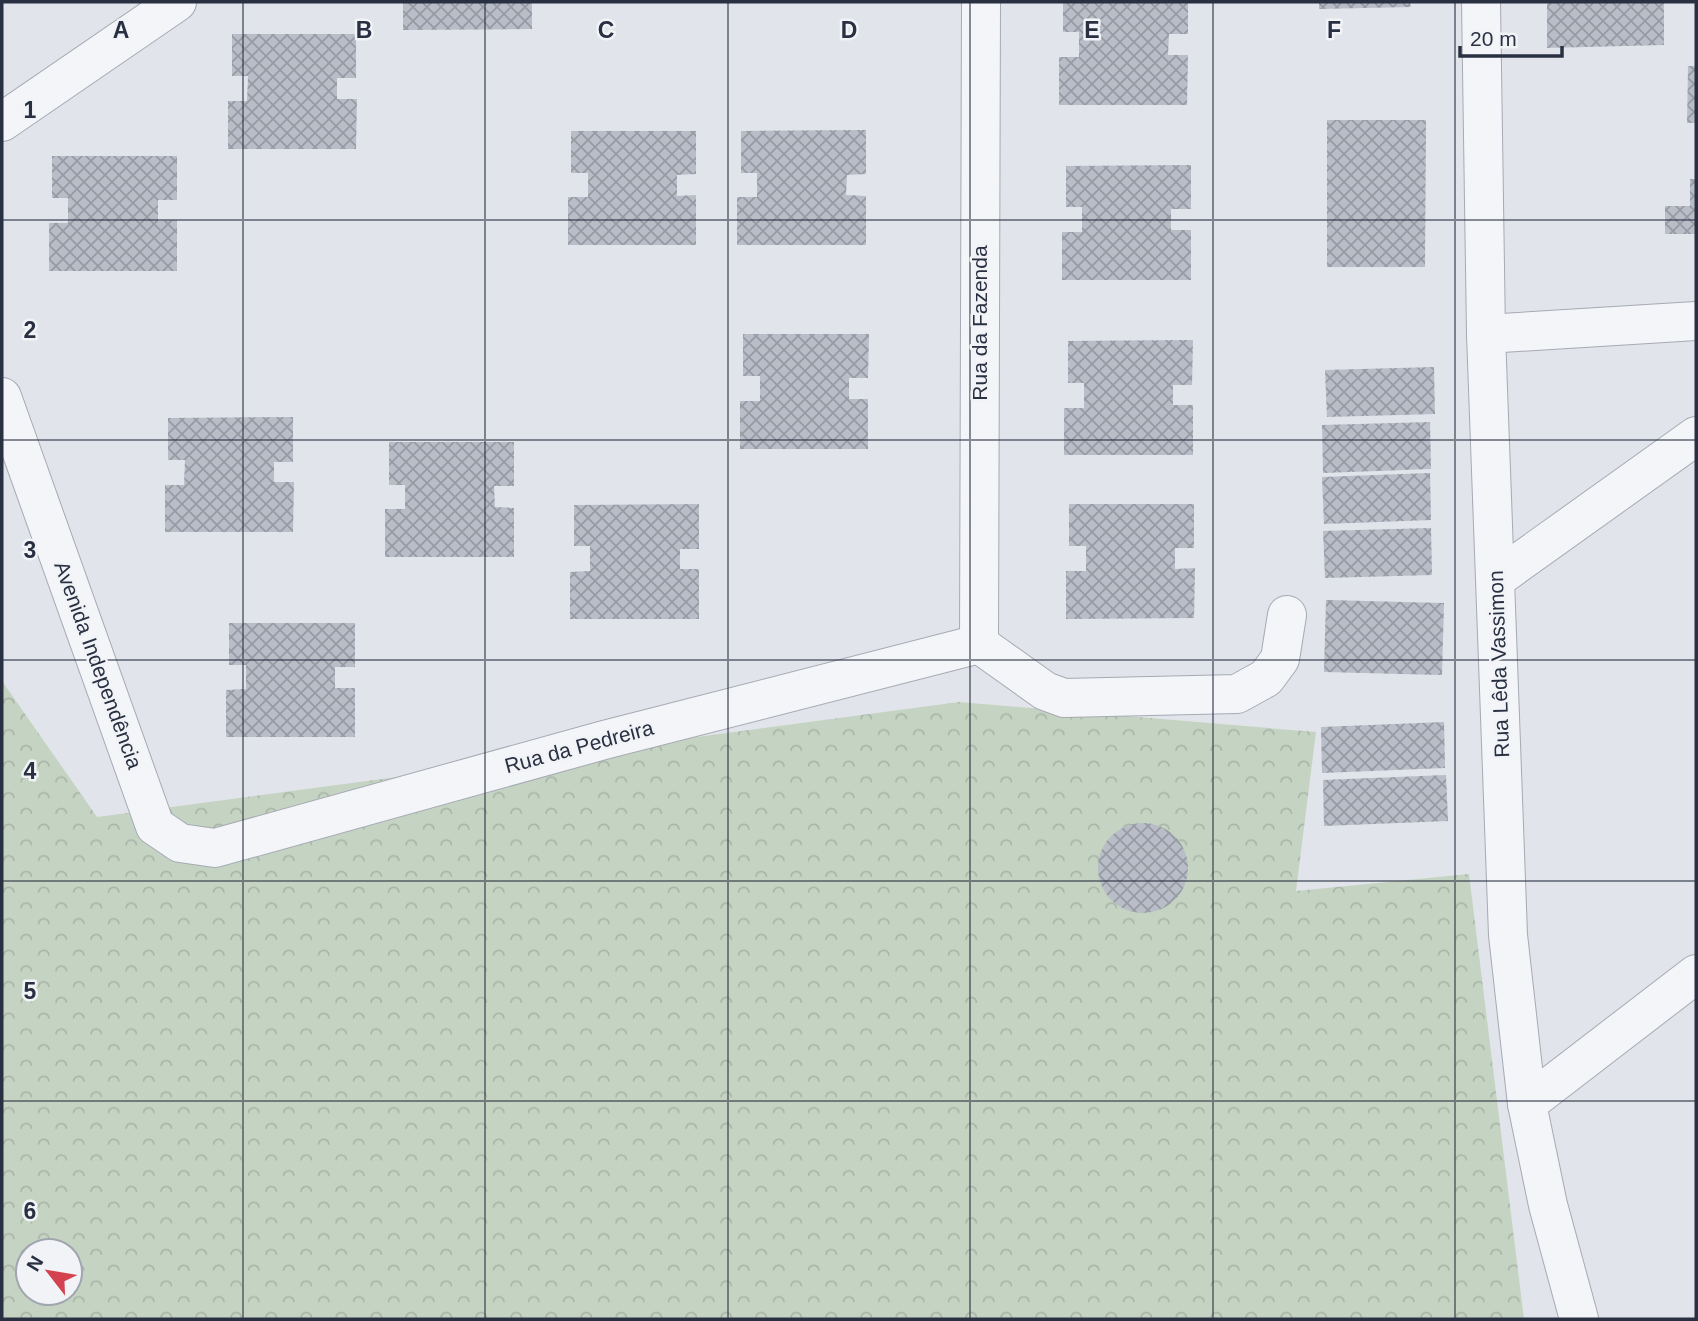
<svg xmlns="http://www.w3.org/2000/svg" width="1698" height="1321" font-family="Arial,sans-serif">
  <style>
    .forest { fill: url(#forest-crowns); fill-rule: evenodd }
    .building { fill: url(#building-cross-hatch) }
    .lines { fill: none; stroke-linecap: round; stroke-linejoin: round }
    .minor-casing { stroke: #a6aab4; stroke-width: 40 }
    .minor { stroke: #f4f5f8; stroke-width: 38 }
    .grid { fill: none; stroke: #293042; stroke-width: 2; stroke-opacity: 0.55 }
    .labels { text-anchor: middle; stroke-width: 5; stroke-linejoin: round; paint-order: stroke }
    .street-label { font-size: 21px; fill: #293042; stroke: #f1f3f7 }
    .grid-label { font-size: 23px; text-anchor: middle; font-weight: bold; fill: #293042; stroke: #f1f3f7; stroke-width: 5; stroke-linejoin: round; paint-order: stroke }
  </style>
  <defs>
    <pattern id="forest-crowns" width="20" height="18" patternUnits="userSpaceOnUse" patternTransform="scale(1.75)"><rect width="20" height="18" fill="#c5d4c2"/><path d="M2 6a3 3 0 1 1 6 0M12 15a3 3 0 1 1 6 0" fill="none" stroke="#a9b6a8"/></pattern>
    <pattern id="building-cross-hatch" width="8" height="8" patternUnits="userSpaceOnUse" patternTransform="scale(1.75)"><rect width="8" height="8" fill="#b8bdc7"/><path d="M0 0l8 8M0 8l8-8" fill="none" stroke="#969aa3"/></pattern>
  </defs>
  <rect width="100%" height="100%" fill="#e1e4ea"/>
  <path class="forest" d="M2,681L97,817L959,702L1316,732L1296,891L1469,874L1524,1319H2ZM28,1251H70V1293H28Z"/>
  <g class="building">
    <polygon points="403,2 532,2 532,29 403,30"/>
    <polygon points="1063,2 1188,2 1188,34 1169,34 1168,55 1188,55 1187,105 1059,105 1059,57 1079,57 1079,32 1063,32"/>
    <polygon points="1319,2 1410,2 1411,7 1319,9"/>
    <polygon points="1547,2 1664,2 1664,45 1547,48"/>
    <polygon points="232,34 356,34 356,78 337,78 337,99 357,99 356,149 228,149 228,101 247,101 248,76 232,76"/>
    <polygon points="1688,66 1696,66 1696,123 1687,123"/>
    <polygon points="1327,120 1426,120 1425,267 1327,267"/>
    <polygon points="866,130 866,174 847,175 846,195 866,196 866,245 737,245 737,197 757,197 757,173 741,173 741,131"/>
    <polygon points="571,131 696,131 696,174 677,175 677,196 696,195 696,245 568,245 568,197 588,197 588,173 571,173"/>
    <polygon points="52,156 177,156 177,200 158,200 158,221 177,220 177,271 49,271 49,223 68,223 68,198 52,198"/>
    <polygon points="1191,165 1191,209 1171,209 1171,230 1191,230 1191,280 1062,280 1062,232 1082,232 1082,207 1066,207 1066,166"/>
    <polygon points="1690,179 1696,179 1696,234 1665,234 1665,206 1690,206"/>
    <polygon points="743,334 869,334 868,378 849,378 849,399 868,399 868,449 740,449 740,401 760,401 760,376 743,376"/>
    <polygon points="1193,340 1192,385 1173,385 1173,405 1193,405 1193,455 1064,455 1064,408 1084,408 1084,383 1068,383 1068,341"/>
    <polygon points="1434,367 1435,414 1327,417 1325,370"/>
    <polygon points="293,417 293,462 274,462 274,482 294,482 293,532 165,532 165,485 184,485 185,460 168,460 168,418"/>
    <polygon points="1430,422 1431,469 1323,473 1322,425"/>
    <polygon points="389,442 514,442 514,486 494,486 495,507 514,508 514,557 385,557 385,509 405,509 405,485 389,485"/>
    <polygon points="1430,473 1431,520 1324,524 1322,477"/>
    <polygon points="699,504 699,549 680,549 680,569 699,569 699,619 570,619 570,572 590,571 590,546 574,546 574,505"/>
    <polygon points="1069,504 1194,504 1194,548 1175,548 1175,569 1195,568 1194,618 1066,619 1066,571 1086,571 1086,546 1069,546"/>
    <polygon points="1431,528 1432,575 1325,578 1323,531"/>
    <polygon points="1326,600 1444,603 1442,675 1324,672"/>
    <polygon points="229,623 355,623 355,667 335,667 335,688 355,688 355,737 226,737 226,690 246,689 246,665 229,665"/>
    <polygon points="1444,722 1445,768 1322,773 1321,727"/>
    <polygon points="1446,775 1448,821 1324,826 1323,780"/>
    <circle cx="1143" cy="868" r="45"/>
  </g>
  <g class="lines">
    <defs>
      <g id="minor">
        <polyline points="1481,2 1486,334 1508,935 1527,1104 1548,1205 1579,1319"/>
        <polyline points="2,122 177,2"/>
        <polyline points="1486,334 1696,321"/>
        <polyline points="2,397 155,826 180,843 215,848 604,740 979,644"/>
        <polyline points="1496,579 1696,436"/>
        <polyline points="979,644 981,2"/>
        <polyline points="979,644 1045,691 1064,698 1237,694 1266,678 1280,659 1287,615"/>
        <polyline points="1527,1104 1696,974"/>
      </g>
    </defs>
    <use href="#minor" class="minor-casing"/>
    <use href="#minor" class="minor"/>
  </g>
  <path class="grid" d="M243,2V1319M485,2V1319M728,2V1319M970,2V1319M1213,2V1319M1455,2V1319M2,220H1696M2,440H1696M2,660H1696M2,881H1696M2,1101H1696"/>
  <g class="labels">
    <g class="street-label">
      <text transform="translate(980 323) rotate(-90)" y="7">Rua da Fazenda</text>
      <text transform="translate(1499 664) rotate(-92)" y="7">Rua Lêda Vassimon</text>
      <text transform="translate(98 665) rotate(70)" y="7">Avenida Independência</text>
      <text transform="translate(579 747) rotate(-15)" y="7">Rua da Pedreira</text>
    </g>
  </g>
  <g class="grid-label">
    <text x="121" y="38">A</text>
    <text x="364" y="38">B</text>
    <text x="606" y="38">C</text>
    <text x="849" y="38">D</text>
    <text x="1092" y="38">E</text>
    <text x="1334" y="38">F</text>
    <text x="30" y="118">1</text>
    <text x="30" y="338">2</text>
    <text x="30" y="558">3</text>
    <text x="30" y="779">4</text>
    <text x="30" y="999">5</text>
    <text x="30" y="1219">6</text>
  </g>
  <rect width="1698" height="1321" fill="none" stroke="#293042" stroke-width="7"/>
  <g transform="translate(49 1272) rotate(301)"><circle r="33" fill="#f1f3f7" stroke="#a1a5af" stroke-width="2"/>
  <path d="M0-5L12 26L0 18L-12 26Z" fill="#d3424e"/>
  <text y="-10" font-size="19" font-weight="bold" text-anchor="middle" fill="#293042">N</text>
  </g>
  <path d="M1460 46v10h102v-10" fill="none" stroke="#293042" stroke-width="3.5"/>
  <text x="1470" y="46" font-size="21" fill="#293042" stroke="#f1f3f7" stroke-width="5" paint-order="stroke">20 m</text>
</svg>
